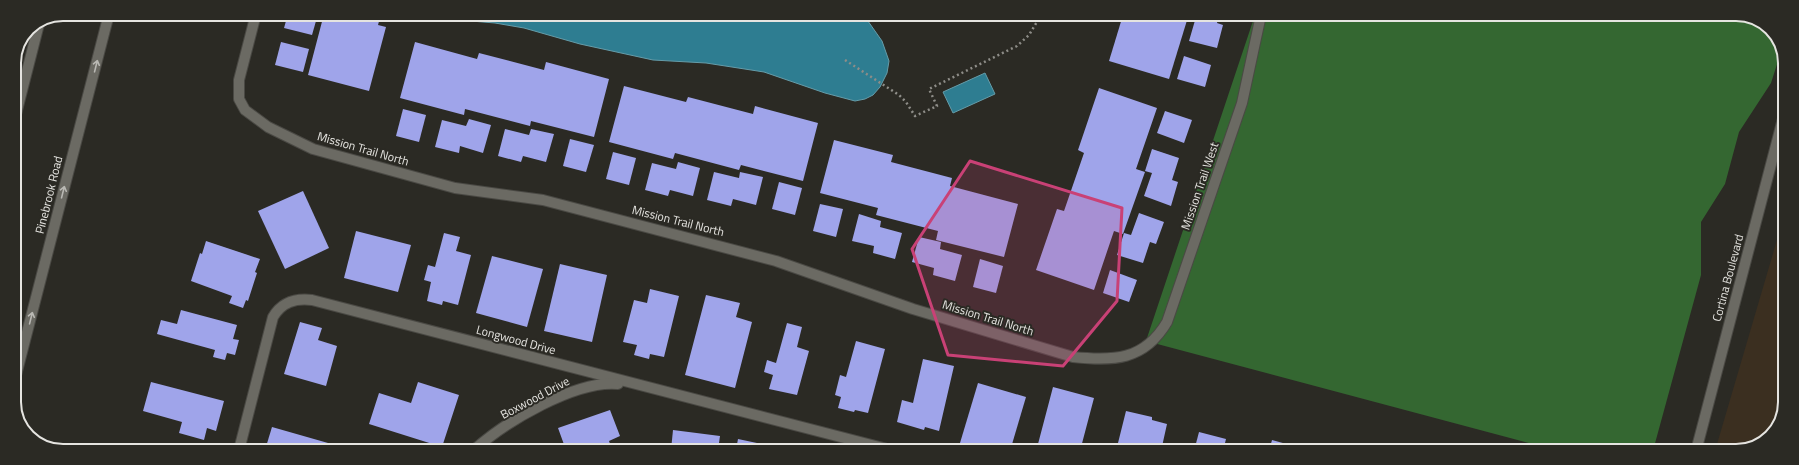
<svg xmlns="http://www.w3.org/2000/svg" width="1799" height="465" font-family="'Titillium Web',sans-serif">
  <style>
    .commercial { fill: #3b2f20 }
    .forest { fill: #346731 }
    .water { fill: #2e7d91; stroke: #659ca9 }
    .building { fill: #9fa4ea }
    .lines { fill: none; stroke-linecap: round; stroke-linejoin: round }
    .minor-casing { stroke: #4a4944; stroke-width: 12 }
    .tertiary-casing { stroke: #4a4944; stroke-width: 12 }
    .path { stroke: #8e8d88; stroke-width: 2.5; stroke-dasharray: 2 3; stroke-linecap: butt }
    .minor { stroke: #6b6a63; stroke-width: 10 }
    .tertiary { stroke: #6b6a63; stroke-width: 10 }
    .oneway { stroke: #bab9b4 }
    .marked { fill: #c94176; fill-opacity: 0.2; stroke: #c94176; stroke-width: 3; stroke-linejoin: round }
    .labels { text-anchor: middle; stroke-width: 4; stroke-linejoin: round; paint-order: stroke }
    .street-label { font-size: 12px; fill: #e5e4e0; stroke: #2b2a24 }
    .rim { fill: none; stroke: #e5e4e0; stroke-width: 2 }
  </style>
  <rect width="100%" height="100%" fill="#2b2a24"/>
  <polygon class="commercial" points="1784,216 1784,412 1766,441 1736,451 1715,451"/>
  <polygon class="forest" points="1255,15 1746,15 1773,31 1781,49 1779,58 1771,83 1739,132 1725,184 1701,222 1701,275 1654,447 1652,451 1559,451 1146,341"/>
  <g class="water">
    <polygon points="447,14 863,14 882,41 889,61 887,73 880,87 873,95 865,99 855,101 825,93 764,72 706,63 653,60 580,44 524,28 495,23 459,20"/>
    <polygon points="985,73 995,94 953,113 943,92"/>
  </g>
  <g class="building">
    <polygon points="288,14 318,14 312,35 284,28"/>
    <polygon points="324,14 381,14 378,25 386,27 369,91 308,75"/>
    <polygon points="1123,15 1181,15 1188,17 1169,79 1109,61"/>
    <polygon points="1190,15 1219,15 1217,23 1223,25 1217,48 1189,41 1196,17"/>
    <polygon points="281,42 309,49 303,72 275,65"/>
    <polygon points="415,42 477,59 479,53 544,70 546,62 609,79 594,137 531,121 530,126 465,109 464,115 400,98"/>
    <polygon points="1184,56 1211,65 1205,87 1177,79"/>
    <polygon points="624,86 686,102 688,97 753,114 755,106 818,123 803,181 741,165 739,170 675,153 673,159 609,142"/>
    <polygon points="1099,88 1157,108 1136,169 1145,172 1123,234 1114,231 1094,290 1036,270 1057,209 1064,211 1084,153 1078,150"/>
    <polygon points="403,109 426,115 419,142 396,136"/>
    <polygon points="1165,111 1192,120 1184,143 1157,133"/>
    <polygon points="469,119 491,125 483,153 460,146 459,153 435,147 442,120 466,126"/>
    <polygon points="505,129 529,135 531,129 554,134 546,162 523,156 521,162 498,156"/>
    <polygon points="570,139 594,145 586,172 563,166"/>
    <polygon points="834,140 893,155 891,162 952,178 950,186 1018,204 1004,257 936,240 938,231 876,215 878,208 820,193"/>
    <polygon points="1152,149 1179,158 1172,180 1178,182 1171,206 1144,196 1152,173 1145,171"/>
    <polygon points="613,152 636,158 629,185 606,179"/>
    <polygon points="678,162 700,168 693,196 670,190 668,196 645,190 652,163 676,169"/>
    <polygon points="714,172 739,178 740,172 763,177 756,205 733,199 731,206 707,200"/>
    <polygon points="779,182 802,188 795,215 772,209"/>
    <polygon points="303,191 329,248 285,269 258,211"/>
    <polygon points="820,204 843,209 836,237 813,231"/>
    <polygon points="1139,213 1164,222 1156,244 1150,242 1143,263 1117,255 1124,233 1131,235"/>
    <polygon points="859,214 881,221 880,227 902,233 895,259 873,253 874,246 852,241"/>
    <polygon points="356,231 411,245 398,292 344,278"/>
    <polygon points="444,233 460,237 456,251 471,255 458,305 443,301 442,305 427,301 431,282 424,280 428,265 435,267"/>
    <polygon points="919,237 941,242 940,249 962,255 955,281 933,275 934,268 912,262"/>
    <polygon points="206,241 260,259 255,272 257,273 248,301 246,300 243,308 229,303 232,296 191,281 200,253 202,254"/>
    <polygon points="492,256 543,269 527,327 476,313"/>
    <polygon points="980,259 1003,266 996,293 973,287"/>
    <polygon points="560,264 607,275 592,342 544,331"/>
    <polygon points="1110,270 1137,280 1129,302 1103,293"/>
    <polygon points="650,289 679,296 664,357 650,354 649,359 634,355 637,345 623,342 634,300 647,303"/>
    <polygon points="706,295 740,303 736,317 752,322 735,388 685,375"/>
    <polygon points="181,310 237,325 233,339 239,340 235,355 227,353 225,360 213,357 215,350 157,334 161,320 177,324"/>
    <polygon points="300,322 322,328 318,340 337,346 326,386 284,374"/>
    <polygon points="787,323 802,327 797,347 809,351 797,395 769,389 773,375 764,372 767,360 776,363"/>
    <polygon points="856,341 885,349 868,413 855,410 854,412 838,408 841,397 835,395 840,375 846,377"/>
    <polygon points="923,359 954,366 939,431 925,427 924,430 897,422 902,400 913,403"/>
    <polygon points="151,382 224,401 216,431 207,428 204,440 179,433 182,422 143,411"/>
    <polygon points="418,382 459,395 442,447 369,424 379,393 411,403"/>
    <polygon points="978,383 1026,397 1010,451 985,451 960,443"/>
    <polygon points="1053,387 1094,398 1080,451 1049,451 1050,447 1038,444"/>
    <polygon points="610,410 620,436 609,441 612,450 566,450 558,428"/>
    <polygon points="1126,411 1152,417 1152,420 1167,424 1161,451 1102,451 1104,444 1117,447"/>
    <polygon points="272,427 335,445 334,450 265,450"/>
    <polygon points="673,430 720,436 718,450 671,450"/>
    <polygon points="1199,432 1226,439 1223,451 1194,451"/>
    <polygon points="738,439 780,448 779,450 736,450"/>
    <polygon points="1272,440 1290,445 1288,451 1269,451"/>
    <polygon points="142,444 161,450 140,450"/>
    <polygon points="368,446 383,450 367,450"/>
  </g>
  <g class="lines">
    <defs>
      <g id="minor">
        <path d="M256,14L239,80V99L245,110L268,127L313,149L455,188L543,200L776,261L913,309L1073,357C1113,361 1144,361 1167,322L1242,103L1261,15"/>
        <path d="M239,450L273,317C282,302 295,298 312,300L891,450"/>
        <path d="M474,450C505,422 575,380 618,384"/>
        <polyline points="1696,451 1785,111"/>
      </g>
      <g id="tertiary">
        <polyline points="14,122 39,24"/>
        <polyline points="14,383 109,14"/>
      </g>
    </defs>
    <use href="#minor" class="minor-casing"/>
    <use href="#tertiary" class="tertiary-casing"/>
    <polyline class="path" points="845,60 899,95 906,102 915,116 937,106 929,89 1017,46 1029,35 1041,15"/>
    <use href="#minor" class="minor"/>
    <use href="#tertiary" class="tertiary"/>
  </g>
  <defs><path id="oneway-shaft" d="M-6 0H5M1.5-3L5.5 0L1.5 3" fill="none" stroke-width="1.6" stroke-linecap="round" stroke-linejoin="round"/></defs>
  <g class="oneway">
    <use href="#oneway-shaft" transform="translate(96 66) rotate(-76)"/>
    <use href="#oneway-shaft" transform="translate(63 192) rotate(-76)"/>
    <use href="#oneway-shaft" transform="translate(31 318) rotate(-76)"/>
  </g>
  <path class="marked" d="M970,161L1122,208L1117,301L1063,366L948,355L912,249Z"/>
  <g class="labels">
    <g class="street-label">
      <text transform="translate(363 149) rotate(16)" y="4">Mission Trail North</text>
      <text transform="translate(1200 186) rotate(-71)" y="4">Mission Trail West</text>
      <text transform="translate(49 195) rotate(-76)" y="4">Pinebrook Road</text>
      <text transform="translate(678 221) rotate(14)" y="4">Mission Trail North</text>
      <text transform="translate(1728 278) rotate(-75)" y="4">Cortina Boulevard</text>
      <text transform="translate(988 318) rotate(17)" y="4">Mission Trail North</text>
      <text transform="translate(516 340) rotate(15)" y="4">Longwood Drive</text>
      <text transform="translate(535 398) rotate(-28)" y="4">Boxwood Drive</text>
    </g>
  </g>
  <path d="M0 0H1799V465H0ZM63 21H1736A42 42 0 0 1 1778 63V402A42 42 0 0 1 1736 444H63A42 42 0 0 1 21 402V63A42 42 0 0 1 63 21Z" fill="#2b2a24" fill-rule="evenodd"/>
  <path class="rim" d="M63 21H1736A42 42 0 0 1 1778 63V402A42 42 0 0 1 1736 444H63A42 42 0 0 1 21 402V63A42 42 0 0 1 63 21Z"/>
</svg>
